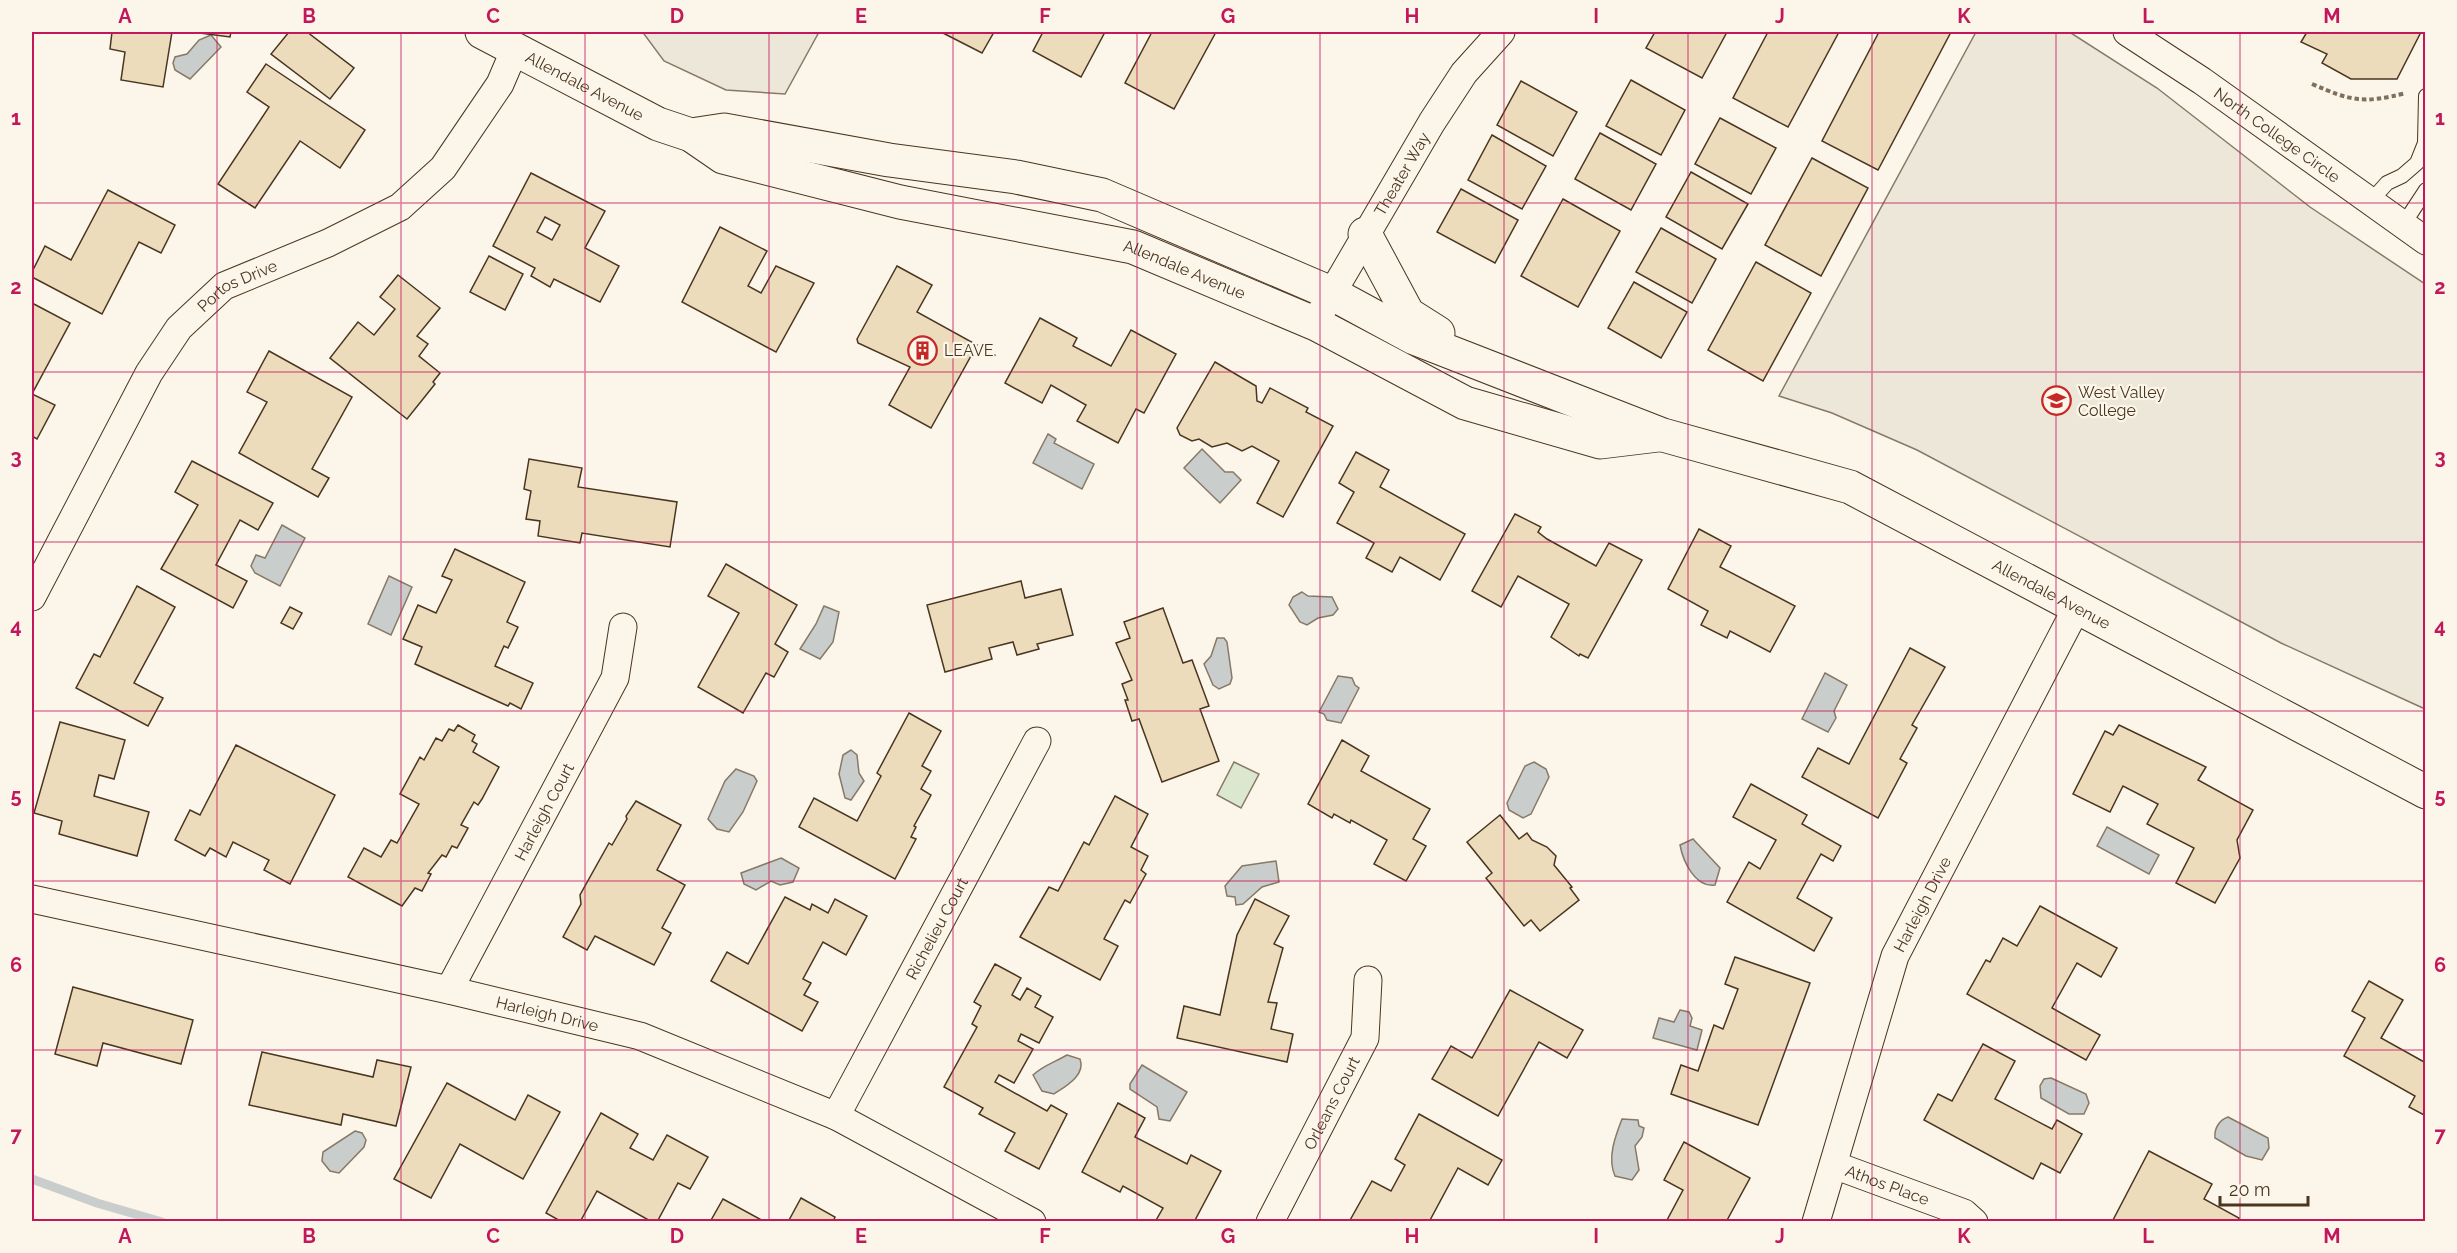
<svg xmlns="http://www.w3.org/2000/svg" width="2457" height="1253" font-family="Raleway,sans-serif">
  <style>
    .green { fill: #dce7d0; stroke: #887966; stroke-width: 1.5 }
    .parking { fill: #ede7d9; stroke: #887966; stroke-width: 1.5 }
    .water { fill: #c9cecd; stroke: #887966; stroke-width: 1.5 }
    .lines { fill: none; stroke-linecap: round; stroke-linejoin: round }
    .stream { stroke: #c9cecd; stroke-width: 9 }
    .building { fill: #ecdcbc; stroke: #4a3520; stroke-width: 1.5; fill-rule: evenodd }
    .lane-casing { stroke: #4a3520; stroke-width: 16 }
    .street-casing { stroke: #4a3520; stroke-width: 29 }
    .secondary-casing { stroke: #4a3520; stroke-width: 35 }
    .path { stroke: #7f6f5c; stroke-width: 4; stroke-dasharray: 4.5 3; stroke-linecap: butt }
    .lane { stroke: #fbf6e9; stroke-width: 14 }
    .street { stroke: #fbf6e9; stroke-width: 27 }
    .secondary { stroke: #fbf6e9; stroke-width: 33 }
    .grid { fill: none; stroke: #c2185b; stroke-width: 1.5; stroke-opacity: 0.55 }
    .labels { text-anchor: middle; stroke-width: 4.5; stroke-linejoin: round; paint-order: stroke }
    .street-label { font-size: 16px; fill: #4a3520; stroke: #fbf6e9 }
    .poi-label { font-size: 16px; fill: #4a3520; stroke: #fbf6e9; text-anchor: start }
    .neatline { fill: none; stroke: #c2185b; stroke-width: 2 }
    .grid-label { font-size: 20px; text-anchor: middle; font-weight: bold; fill: #c2185b }
  </style>
  <rect width="100%" height="100%" fill="#fbf6e9"/>
  <polygon class="green" points="1234,762 1259,774 1241,808 1217,795"/>
  <g class="parking">
    <polygon points="645,32 819,32 785,94 726,90 664,61 644,34"/>
    <polygon points="1976,32 2071,33 2157,88 2310,207 2425,284 2425,709 2281,643 1917,450 1832,413 1779,396"/>
  </g>
  <g class="water">
    <polygon points="211,35 221,47 190,79 175,70 173,63 175,57 187,54 199,40"/>
    <polygon points="1048,434 1056,439 1054,443 1094,464 1082,489 1033,463"/>
    <polygon points="1202,449 1225,472 1233,472 1241,480 1220,503 1184,468"/>
    <polygon points="282,525 305,538 280,586 255,573 251,566 256,555 265,558"/>
    <polygon points="389,576 412,587 391,635 368,624"/>
    <polygon points="1302,592 1308,596 1332,597 1338,609 1333,615 1318,618 1307,625 1300,622 1289,605 1293,597"/>
    <polygon points="824,606 839,612 833,642 820,659 800,649 816,624"/>
    <polygon points="1217,638 1224,638 1227,642 1232,678 1230,684 1219,689 1213,685 1204,664 1211,656"/>
    <polygon points="1825,673 1847,685 1834,711 1836,718 1828,732 1802,719"/>
    <polygon points="1338,676 1352,678 1355,685 1359,688 1341,723 1327,720 1324,714 1319,712"/>
    <polygon points="851,750 857,755 859,773 864,781 851,800 845,798 839,774 843,755"/>
    <polygon points="1534,762 1546,769 1549,777 1531,814 1523,818 1509,810 1507,803 1525,766"/>
    <polygon points="736,769 754,776 757,781 743,812 729,832 717,829 708,819 725,781"/>
    <polygon points="2107,827 2159,855 2149,874 2097,846"/>
    <path d="M1693,839L1720,868L1715,885C1695,888 1683,861 1680,845Z"/>
    <polygon points="781,858 799,868 793,882 780,885 771,881 756,890 744,884 741,873"/>
    <polygon points="1276,861 1279,882 1262,887 1243,904 1236,905 1235,897 1227,896 1225,886 1242,866"/>
    <polygon points="1680,1010 1689,1012 1692,1018 1690,1026 1702,1030 1697,1050 1653,1038 1659,1018 1674,1022"/>
    <path d="M1067,1055L1080,1059C1086,1075 1066,1086 1054,1094L1042,1091L1033,1075C1042,1066 1055,1062 1067,1055Z"/>
    <polygon points="1142,1065 1187,1092 1170,1121 1159,1119 1157,1107 1130,1089 1130,1084"/>
    <polygon points="2051,1078 2086,1094 2089,1103 2084,1114 2069,1114 2041,1098 2040,1086 2044,1079"/>
    <path d="M2228,1117L2268,1138L2269,1148L2262,1160L2246,1156L2215,1138C2214,1129 2219,1120 2228,1117Z"/>
    <path d="M1622,1119L1638,1120L1639,1126L1644,1128L1642,1137L1635,1146L1639,1170L1632,1180L1615,1176C1607,1158 1615,1137 1622,1119Z"/>
    <polygon points="355,1131 362,1133 366,1140 364,1147 339,1173 330,1171 322,1161 323,1152"/>
  </g>
  <g class="lines">
    <polyline class="stream" points="32,1179 97,1203 162,1222"/>
  </g>
  <g class="building">
    <polygon points="112,32 172,32 163,87 121,80 125,52 110,49"/>
    <polygon points="192,32 231,32 230,37"/>
    <polygon points="289,32 307,32 354,68 330,99 271,54"/>
    <polygon points="941,32 994,32 982,53"/>
    <polygon points="1043,32 1105,32 1081,77 1033,51"/>
    <polygon points="1152,32 1216,32 1174,109 1125,83"/>
    <polygon points="1655,32 1727,32 1702,78 1646,48"/>
    <polygon points="1768,32 1839,32 1788,127 1733,98"/>
    <polygon points="1879,32 1951,32 1878,170 1822,141"/>
    <polygon points="2307,32 2421,32 2397,79 2351,79 2322,63 2327,54 2301,42"/>
    <polygon points="266,64 365,130 340,168 300,141 255,208 218,184 269,107 247,92"/>
    <polygon points="1631,80 1685,110 1661,155 1606,126"/>
    <polygon points="1521,81 1577,112 1553,156 1497,125"/>
    <polygon points="1720,118 1776,148 1751,194 1695,164"/>
    <polygon points="1600,133 1656,164 1631,210 1575,179"/>
    <polygon points="1492,135 1546,166 1522,209 1468,180"/>
    <polygon points="1812,158 1868,188 1821,276 1765,245"/>
    <polygon points="1691,172 1748,204 1722,249 1666,217"/>
    <path d="M531,173L605,211L585,248L619,266L600,302L554,279L550,287L531,276L535,268L493,246ZM545,217L560,225L552,240L537,232Z"/>
    <polygon points="1461,189 1518,220 1495,263 1437,232"/>
    <polygon points="108,190 175,225 161,253 139,242 102,314 32,277 32,272 45,246 71,260"/>
    <polygon points="1563,199 1620,231 1578,307 1521,276"/>
    <polygon points="720,227 767,251 748,286 761,293 776,266 814,283 776,352 682,302"/>
    <polygon points="1661,228 1716,259 1692,303 1636,272"/>
    <polygon points="489,256 523,274 505,310 470,292"/>
    <polygon points="1756,262 1811,293 1763,381 1708,350"/>
    <polygon points="897,266 932,285 917,312 977,345 931,428 889,405 910,367 858,343 857,339"/>
    <polygon points="398,275 440,308 417,336 428,344 419,356 440,373 433,382 435,384 407,419 330,358 358,322 374,335 395,309 380,297"/>
    <polygon points="1634,282 1687,312 1661,358 1608,328"/>
    <polygon points="32,303 70,323 32,394 55,405 37,439 32,436"/>
    <polygon points="1040,318 1077,338 1073,346 1111,366 1131,330 1176,354 1144,413 1136,409 1118,443 1077,421 1086,405 1051,385 1042,403 1005,383"/>
    <polygon points="269,351 352,397 312,469 329,478 318,497 239,453 267,402 247,392"/>
    <polygon points="1215,362 1256,386 1257,401 1262,403 1270,388 1308,408 1306,412 1333,426 1283,517 1257,503 1279,461 1252,446 1242,451 1227,443 1212,447 1199,439 1192,441 1180,435 1177,428"/>
    <polygon points="1356,452 1389,470 1380,487 1465,534 1440,580 1400,557 1392,572 1366,558 1374,543 1337,523 1354,492 1339,483"/>
    <polygon points="529,459 582,468 578,487 677,502 670,547 582,533 580,543 538,536 540,521 526,519 531,491 524,489"/>
    <polygon points="192,461 273,503 258,530 240,520 216,565 247,581 233,608 161,569 198,505 175,492"/>
    <polygon points="1515,514 1541,527 1538,532 1547,539 1596,566 1609,543 1642,560 1588,658 1580,654 1579,656 1551,637 1569,604 1518,576 1501,607 1472,591"/>
    <polygon points="1699,529 1731,546 1720,567 1795,606 1770,652 1730,631 1727,638 1701,625 1708,611 1668,589"/>
    <polygon points="455,549 525,582 507,622 518,627 508,648 504,646 495,666 533,683 521,709 510,703 508,706 415,664 422,647 403,639 418,605 436,613 452,580 442,576"/>
    <polygon points="726,564 797,605 775,644 788,652 774,677 766,673 743,713 698,687 739,613 708,596"/>
    <polygon points="1021,581 1025,598 1061,589 1073,635 1037,644 1039,649 1017,655 1013,642 989,648 992,659 945,672 927,605"/>
    <polygon points="137,586 175,607 134,683 163,698 148,726 76,688 94,654 100,657"/>
    <polygon points="290,607 302,613 293,629 281,623"/>
    <polygon points="1163,608 1183,663 1192,660 1209,706 1200,709 1219,761 1162,782 1139,719 1132,721 1125,700 1128,700 1122,684 1132,680 1116,643 1130,638 1124,622"/>
    <polygon points="1910,648 1945,667 1912,725 1917,728 1900,759 1907,763 1878,818 1802,777 1818,748 1849,764"/>
    <polygon points="909,713 941,731 922,766 931,771 921,789 931,795 914,826 916,827 911,837 916,839 895,879 799,827 814,798 857,821 881,776 877,773"/>
    <polygon points="60,722 125,740 114,779 99,775 94,796 149,812 137,856 59,834 62,821 34,813"/>
    <polygon points="458,725 475,735 472,741 477,744 473,752 499,767 482,799 478,805 474,802 461,825 468,828 457,848 452,846 446,857 442,855 428,873 431,874 422,891 415,888 402,906 348,877 364,848 381,857 391,840 397,843 419,804 400,794 420,757 424,760 436,738 442,741 449,729 454,731"/>
    <polygon points="2119,725 2206,767 2198,780 2253,810 2237,840 2240,858 2215,903 2176,883 2194,848 2147,824 2158,804 2123,786 2110,812 2073,794 2105,731 2113,735"/>
    <polygon points="1342,740 1369,756 1361,771 1430,809 1413,839 1426,846 1406,881 1374,864 1387,840 1351,820 1350,823 1334,814 1332,818 1308,804"/>
    <polygon points="236,745 335,795 290,884 264,870 269,860 233,842 226,857 210,848 205,856 175,840 190,810 200,815"/>
    <polygon points="1751,784 1807,815 1802,824 1841,846 1833,861 1821,854 1797,898 1832,918 1814,951 1727,902 1749,862 1760,869 1776,840 1733,817"/>
    <polygon points="1115,796 1148,814 1131,847 1148,856 1141,870 1146,874 1130,903 1125,900 1104,939 1118,946 1100,980 1020,937 1049,887 1058,891 1084,842 1089,845"/>
    <polygon points="636,801 681,825 657,870 685,885 662,928 671,933 654,965 595,936 587,950 563,937 581,904 580,895 609,843 612,845 627,819 626,816"/>
    <polygon points="1500,815 1519,839 1527,833 1532,840 1547,847 1556,856 1554,865 1572,887 1570,888 1579,900 1540,931 1531,920 1524,926 1486,878 1492,873 1467,842"/>
    <polygon points="785,897 810,910 812,904 828,913 835,899 867,916 846,955 823,942 803,979 811,983 804,995 818,1002 802,1031 711,981 727,952 748,964"/>
    <polygon points="1255,899 1289,916 1274,944 1283,948 1268,1002 1277,1003 1271,1029 1293,1034 1287,1062 1177,1038 1184,1006 1220,1015 1237,935"/>
    <polygon points="2040,906 2117,948 2101,977 2077,963 2052,1008 2100,1035 2086,1060 1967,994 1986,960 1990,962 2003,938 2017,946"/>
    <polygon points="1735,957 1810,983 1758,1125 1671,1094 1681,1065 1698,1071 1714,1025 1723,1029 1738,989 1725,984"/>
    <polygon points="995,964 1021,978 1012,995 1020,1000 1027,988 1041,996 1035,1007 1053,1017 1039,1043 1021,1034 1018,1041 1033,1049 1014,1083 999,1075 995,1082 1047,1111 1051,1105 1067,1114 1039,1169 1005,1151 1015,1133 979,1114 983,1108 944,1087 977,1027 972,1024 981,1006 974,1002"/>
    <polygon points="2369,981 2403,1000 2381,1038 2426,1063 2426,1116 2409,1107 2415,1096 2344,1056 2365,1018 2352,1011"/>
    <polygon points="73,987 193,1020 181,1064 103,1043 97,1066 55,1054"/>
    <polygon points="1510,990 1583,1030 1567,1058 1539,1042 1498,1116 1432,1079 1451,1046 1472,1058"/>
    <polygon points="1983,1044 2015,1061 1995,1099 2052,1129 2057,1120 2082,1134 2060,1173 2041,1163 2033,1179 1924,1120 1938,1094 1952,1101"/>
    <polygon points="262,1052 373,1077 377,1060 411,1067 396,1126 343,1114 341,1125 249,1105"/>
    <polygon points="447,1083 515,1120 528,1095 560,1112 523,1179 460,1144 431,1198 394,1179"/>
    <polygon points="1118,1103 1145,1118 1135,1137 1187,1164 1191,1155 1221,1171 1194,1222 1155,1222 1163,1208 1123,1186 1120,1192 1082,1172"/>
    <polygon points="601,1113 638,1134 630,1148 653,1160 667,1135 708,1157 690,1189 678,1183 657,1222 652,1222 597,1191 580,1222 562,1222 546,1213"/>
    <polygon points="1419,1114 1502,1160 1488,1185 1458,1168 1429,1222 1349,1222 1372,1181 1391,1191 1405,1165 1395,1159"/>
    <polygon points="1684,1142 1750,1178 1726,1222 1666,1222 1683,1190 1664,1180"/>
    <polygon points="2149,1151 2212,1184 2204,1199 2239,1218 2237,1222 2112,1222"/>
    <polygon points="801,1198 835,1217 833,1222 788,1222"/>
    <polygon points="723,1199 765,1222 710,1222"/>
  </g>
  <g class="lines">
    <defs>
      <g id="lane">
        <polyline points="2370,202 2387,183 2402,176 2417,163 2425,143 2426,96"/>
        <polyline points="2403,225 2426,190"/>
      </g>
      <g id="street">
        <path id="s1" d="M2127,32L2202,81L2426,241"/>
        <path id="s2" d="M1321,312L1432,122L1464,73L1501,32"/>
        <path id="s3" d="M32,597L149,373L179,328L224,286L328,243L400,207L443,168L500,84L515,49"/>
        <path id="s4" d="M32,899L449,990L640,1036L836,1116L1032,1222"/>
        <path id="s5" d="M449,990L615,678L623,627"/>
        <path id="s6" d="M836,1116L1037,741"/>
        <path id="s7" d="M1834,1165L1964,1213L1974,1222"/>
        <path id="s8" d="M1270,1222L1365,1038L1368,980"/>
        <path id="s9" d="M1816,1222L1895,956L2077,607"/>
      </g>
      <g id="secondary">
        <path id="s10" d="M482,32L658,124L691,135L723,157L900,202L1133,247L1316,324L1465,403L1600,442L1658,435"/>
        <path id="s11" d="M691,135L724,130L889,160L1016,177L1102,195L1331,293L1414,338L1663,435L1850,487L2426,792"/>
        <polyline points="1365,234 1408,314 1438,333"/>
      </g>
    </defs>
    <use href="#lane" class="lane-casing"/>
    <use href="#street" class="street-casing"/>
    <use href="#secondary" class="secondary-casing"/>
    <path class="path" d="M2312,84C2352,101 2362,104 2406,93"/>
    <use href="#lane" class="lane"/>
    <use href="#street" class="street"/>
    <use href="#secondary" class="secondary"/>
  </g>
  <path class="grid" d="M217,32V1222M401,32V1222M585,32V1222M769,32V1222M953,32V1222M1137,32V1222M1320,32V1222M1504,32V1222M1688,32V1222M1872,32V1222M2056,32V1222M2240,32V1222M32,203H2426M32,372H2426M32,542H2426M32,711H2426M32,881H2426M32,1050H2426"/>
  <defs>
    <symbol id="building-ring" viewBox="-11 -11 22 22"><circle r="9.5" fill="#fbf6e9" stroke="#c62828" stroke-width="1.5"/><path d="M-4-6H4V6H1V3H-1V6H-4ZM-2.5-4.3h1.7v1.8h-1.7ZM.8-4.3h1.7v1.8H.8ZM-2.5-1h1.7V.8h-1.7ZM.8-1h1.7V.8H.8Z" fill="#c62828"/></symbol>
    <symbol id="university-ring" viewBox="-11 -11 22 22"><circle r="9.5" fill="#fbf6e9" stroke="#c62828" stroke-width="1.5"/><path d="M0-5L7-2L0 1L-7-2ZM-4 1L0 2.5L4 1V4Q0 6-4 4Z" fill="#c62828"/></symbol>
  </defs>
  <g fill-rule="evenodd">
    <use href="#building-ring" x="906" y="334" width="33" height="33"/>
    <use href="#university-ring" x="2040" y="384" width="33" height="33"/>
  </g>
  <g class="labels">
    <g class="street-label">
      <text dy="6" stroke="none"><textPath href="#s10" startOffset="116">Allendale Avenue</textPath></text>
      <text dy="6" stroke="none"><textPath href="#s1" startOffset="182">North College Circle</textPath></text>
      <text dy="6" stroke="none"><textPath href="#s2" startOffset="160">Theater Way</textPath></text>
      <text dy="6" stroke="none"><textPath href="#s10" startOffset="748">Allendale Avenue</textPath></text>
      <text dy="6" stroke="none"><textPath href="#s3" startOffset="380">Portos Drive</textPath></text>
      <text dy="6" stroke="none"><textPath href="#s11" startOffset="1450">Allendale Avenue</textPath></text>
      <text dy="6" stroke="none"><textPath href="#s5" startOffset="202">Harleigh Court</textPath></text>
      <text dy="6" stroke="none"><textPath href="#s9" startOffset="336">Harleigh Drive</textPath></text>
      <text dy="6" stroke="none"><textPath href="#s6" startOffset="213">Richelieu Court</textPath></text>
      <text dy="6" stroke="none"><textPath href="#s4" startOffset="528">Harleigh Drive</textPath></text>
      <text dy="6" stroke="none"><textPath href="#s8" startOffset="134">Orleans Court</textPath></text>
      <text dy="6" stroke="none"><textPath href="#s7" startOffset="57">Athos Place</textPath></text>
    </g>
    <g class="poi-label">
      <text x="944" y="356">LEAVE.</text>
      <text x="2078" y="398">West Valley<tspan x="2078" dy="18">College</tspan></text>
    </g>
  </g>
  <rect width="2457" height="1253" fill="none" stroke="#fbf6e9" stroke-width="66"/>
  <path d="M2220 1196v9h88v-9" fill="none" stroke="#4a3520" stroke-width="3"/>
  <text x="2229" y="1196" font-size="18" fill="#4a3520" stroke="#fbf6e9" stroke-width="4.5" paint-order="stroke">20 m</text>
  <rect x="33" y="33" width="2391" height="1187" class="neatline"/>
  <g class="grid-label">
    <text x="125" y="23">A</text>
    <text x="309" y="23">B</text>
    <text x="493" y="23">C</text>
    <text x="677" y="23">D</text>
    <text x="861" y="23">E</text>
    <text x="1045" y="23">F</text>
    <text x="1228" y="23">G</text>
    <text x="1412" y="23">H</text>
    <text x="1596" y="23">I</text>
    <text x="1780" y="23">J</text>
    <text x="1964" y="23">K</text>
    <text x="2148" y="23">L</text>
    <text x="2332" y="23">M</text>
    <text x="16" y="125">1</text>
    <text x="2440" y="125">1</text>
    <text x="16" y="294">2</text>
    <text x="2440" y="294">2</text>
    <text x="16" y="464">3</text>
    <text x="2440" y="464">3</text>
    <text x="16" y="633">4</text>
    <text x="2440" y="633">4</text>
    <text x="16" y="803">5</text>
    <text x="2440" y="803">5</text>
    <text x="16" y="972">6</text>
    <text x="2440" y="972">6</text>
    <text x="16" y="1142">7</text>
    <text x="2440" y="1142">7</text>
    <text x="125" y="1243">A</text>
    <text x="309" y="1243">B</text>
    <text x="493" y="1243">C</text>
    <text x="677" y="1243">D</text>
    <text x="861" y="1243">E</text>
    <text x="1045" y="1243">F</text>
    <text x="1228" y="1243">G</text>
    <text x="1412" y="1243">H</text>
    <text x="1596" y="1243">I</text>
    <text x="1780" y="1243">J</text>
    <text x="1964" y="1243">K</text>
    <text x="2148" y="1243">L</text>
    <text x="2332" y="1243">M</text>
  </g>
</svg>
